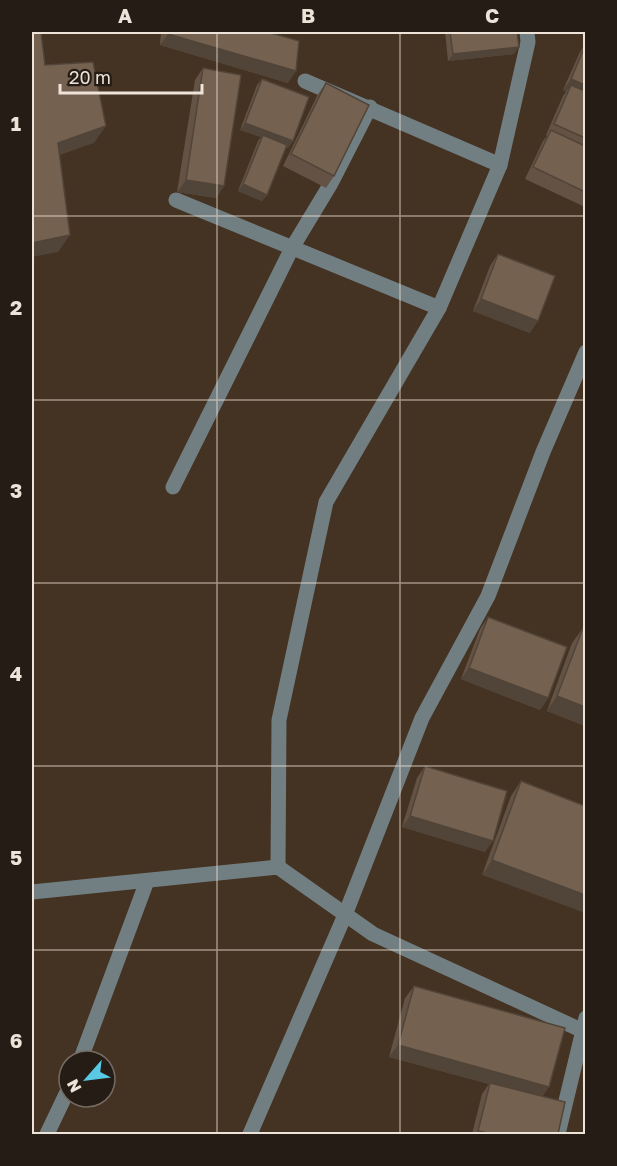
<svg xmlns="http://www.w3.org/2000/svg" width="617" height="1166" font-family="'Golos Text',sans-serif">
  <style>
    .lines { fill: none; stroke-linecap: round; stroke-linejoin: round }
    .minor { stroke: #727f82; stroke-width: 15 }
    .wall { fill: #645345 }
    .shaded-wall { fill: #514438 }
    .building { fill: #746150; stroke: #514438; stroke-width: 1.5 }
    .grid { fill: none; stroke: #eee3d9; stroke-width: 1.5; stroke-opacity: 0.55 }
    .neatline { fill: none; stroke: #eee3d9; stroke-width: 2 }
    .grid-label { font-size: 20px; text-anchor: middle; font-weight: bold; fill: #eee3d9 }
  </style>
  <rect width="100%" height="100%" fill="#443222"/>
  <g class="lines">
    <g class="minor">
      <polyline points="305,81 500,165"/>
      <polyline points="176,200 439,308"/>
      <polyline points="173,487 292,248 330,185 370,107"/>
      <polyline points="278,867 279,720 326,502 439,308 500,165 528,42 527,32"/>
      <polyline points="32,892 278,867 373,934 581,1030"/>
      <polyline points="80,1061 147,881"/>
      <polyline points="47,1134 69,1088"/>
      <polyline points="250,1134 345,915 422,718 488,596 543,452 586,352"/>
      <polyline points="558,1134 586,1018"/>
    </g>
  </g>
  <g class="wall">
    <polygon points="161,32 268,32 288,83 160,45"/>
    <polygon points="445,32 517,32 514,54 448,61"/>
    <polygon points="585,44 585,207 525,179 543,141 547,136 546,135 563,96 566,92 563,90 579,54"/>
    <polygon points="203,68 224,186 216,198 177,192 195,80"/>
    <polygon points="262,79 293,141 288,148 286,147 267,195 262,201 238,191 258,141 261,137 240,130 257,85"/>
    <polygon points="326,83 334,176 326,188 283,166 318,94"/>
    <polygon points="498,254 530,333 473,311 490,266"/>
    <polygon points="488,617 548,698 540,710 461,679 480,629"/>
    <polygon points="583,628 585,629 585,726 547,711 572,643"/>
    <polygon points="425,766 485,852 402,827 417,778"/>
    <polygon points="521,781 585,806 482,875 511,796"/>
    <polygon points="414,986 543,1096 558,1134 472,1134 482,1094 489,1084 389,1057 405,998"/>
  </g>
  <g class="shaded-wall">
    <polygon points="168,34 296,71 288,83 160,45"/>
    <polygon points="519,47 514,54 448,61 453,54"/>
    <polygon points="571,79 585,85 585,100 571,85 566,92 563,90"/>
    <polygon points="245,123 293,141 288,148 262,138 263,135 261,137 240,130"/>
    <polygon points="106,126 94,143 46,160 58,143"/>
    <polygon points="186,180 224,186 216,198 177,192"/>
    <polygon points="243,184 267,195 262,201 238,191"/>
    <polygon points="70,235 58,252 32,257 32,243"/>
    <polygon points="481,299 538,321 530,333 473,311"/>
    <polygon points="469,668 548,698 540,710 461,679"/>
    <polygon points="557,696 585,707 585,726 547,711"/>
    <polygon points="410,816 493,841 485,852 402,827"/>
    <polygon points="492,860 585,895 585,913 482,875"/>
    <polygon points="398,1045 549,1087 541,1099 490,1083 489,1084 389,1057"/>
    <polygon points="478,1131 493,1134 475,1134"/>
  </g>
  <g class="building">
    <polygon points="32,32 41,32 45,65 93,62 106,126 58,143 70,235 32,243"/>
    <polygon points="168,32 268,32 299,41 296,71 168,34"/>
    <polygon points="450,32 517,32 519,47 453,54"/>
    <polygon points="585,46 585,85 571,79"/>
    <polygon points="203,68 241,75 224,186 186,180"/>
    <polygon points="262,79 309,97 293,141 245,123"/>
    <polygon points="326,83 369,105 334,176 291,154"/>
    <polygon points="571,85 585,91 585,138 554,124"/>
    <polygon points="551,130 585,146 585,192 533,167"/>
    <polygon points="263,135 287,145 267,195 243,184"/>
    <polygon points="498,254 555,276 538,321 481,299"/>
    <polygon points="488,617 567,647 548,698 469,668"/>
    <polygon points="583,628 585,629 585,707 557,696"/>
    <polygon points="425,766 507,791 493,841 410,816"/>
    <polygon points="521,781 585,806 585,895 492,860"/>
    <polygon points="414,986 565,1028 549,1087 398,1045"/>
    <polygon points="490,1083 565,1102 558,1134 493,1134 478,1131"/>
  </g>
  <path class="grid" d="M217,32V1134M400,32V1134M32,216H586M32,400H586M32,583H586M32,766H586M32,950H586"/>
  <rect width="617" height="1166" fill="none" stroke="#241c15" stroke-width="66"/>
  <g transform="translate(87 1079) rotate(242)"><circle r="28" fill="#241c15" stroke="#756c63" stroke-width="1.5"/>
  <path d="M0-4.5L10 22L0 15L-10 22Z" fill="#59c8e4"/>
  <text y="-9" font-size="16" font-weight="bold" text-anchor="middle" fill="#eee3d9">N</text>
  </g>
  <path d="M60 84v9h142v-9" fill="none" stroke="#eee3d9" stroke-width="3"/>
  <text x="69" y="84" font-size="18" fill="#eee3d9" stroke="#241c15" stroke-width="4.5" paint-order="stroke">20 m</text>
  <rect x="33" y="33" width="551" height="1100" class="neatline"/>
  <g class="grid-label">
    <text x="125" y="23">A</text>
    <text x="308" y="23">B</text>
    <text x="492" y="23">C</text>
    <text x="16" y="131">1</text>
    <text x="16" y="315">2</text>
    <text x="16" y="498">3</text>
    <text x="16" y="681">4</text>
    <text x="16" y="865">5</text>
    <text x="16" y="1048">6</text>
  </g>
</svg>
